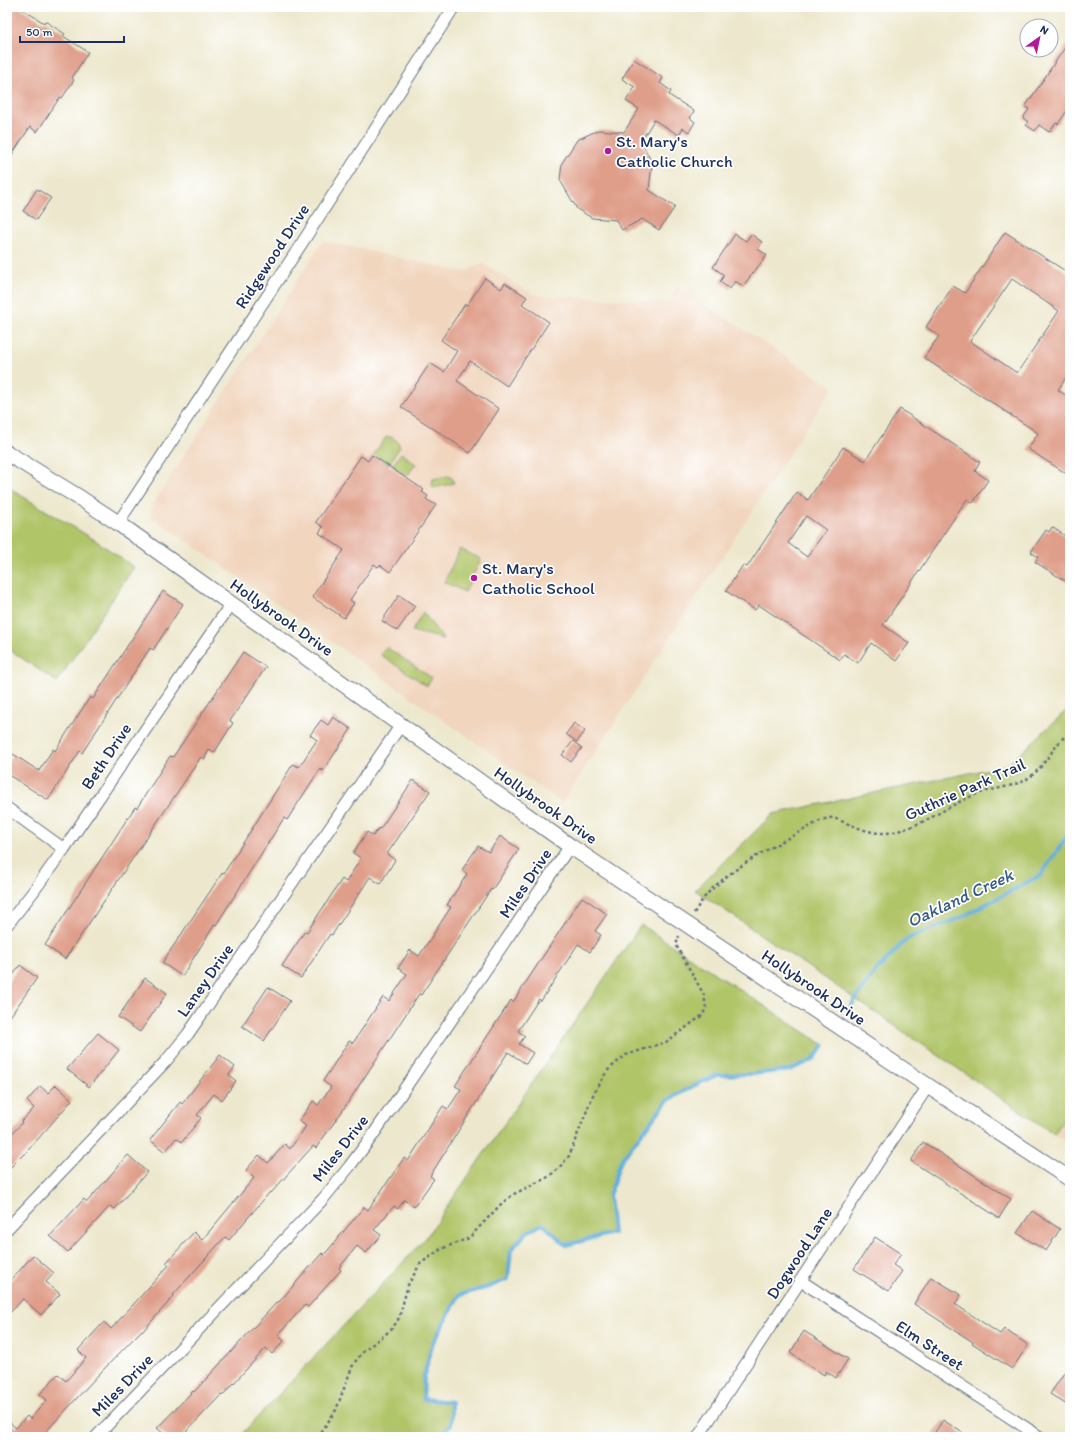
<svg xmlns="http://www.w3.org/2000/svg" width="1077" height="1444" font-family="Itim,sans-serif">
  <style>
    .built { fill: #f1d5bd }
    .green { fill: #b0c468; stroke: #667a63 }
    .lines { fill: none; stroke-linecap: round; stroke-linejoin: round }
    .stream { stroke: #62aedb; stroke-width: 4 }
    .building { fill: #df9e89; fill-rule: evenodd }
    .street-casing { stroke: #647085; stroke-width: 13 }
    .secondary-casing { stroke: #647085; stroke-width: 17 }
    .path { stroke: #647085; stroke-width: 2.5; stroke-dasharray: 3 3; stroke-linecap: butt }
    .street { stroke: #fff; stroke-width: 11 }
    .secondary { stroke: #fff; stroke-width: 15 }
    .poi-dot { fill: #b5179e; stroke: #fff; stroke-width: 1.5 }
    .labels { text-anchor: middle; stroke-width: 3.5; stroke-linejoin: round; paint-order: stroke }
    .poi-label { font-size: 17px; fill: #1b2f5e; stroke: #fff; text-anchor: start }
    .street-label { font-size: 17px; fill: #1b2f5e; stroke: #fff }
    .water-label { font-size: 18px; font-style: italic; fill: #345b8a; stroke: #fff }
  </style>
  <rect width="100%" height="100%" fill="#fff"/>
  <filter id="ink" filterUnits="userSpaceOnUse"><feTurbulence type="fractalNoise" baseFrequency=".025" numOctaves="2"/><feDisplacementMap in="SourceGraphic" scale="8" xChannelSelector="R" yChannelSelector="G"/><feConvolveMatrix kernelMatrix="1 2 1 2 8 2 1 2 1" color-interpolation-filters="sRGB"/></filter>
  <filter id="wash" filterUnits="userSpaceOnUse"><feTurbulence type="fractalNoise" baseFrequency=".012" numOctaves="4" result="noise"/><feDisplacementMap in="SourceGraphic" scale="16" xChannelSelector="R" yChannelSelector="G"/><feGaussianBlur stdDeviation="0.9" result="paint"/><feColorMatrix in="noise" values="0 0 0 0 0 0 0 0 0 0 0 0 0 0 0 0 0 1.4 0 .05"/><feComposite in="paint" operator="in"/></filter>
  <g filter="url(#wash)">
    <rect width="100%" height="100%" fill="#ede8cd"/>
    <g class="built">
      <polygon points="323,241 464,272 483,263 533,295 668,302 677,287 833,387 562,803 329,640 152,517 151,507"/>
      <polygon points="1070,1110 1070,1145 1054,1134"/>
    </g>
    <g class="green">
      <polygon points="386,437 392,437 398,442 400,447 388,465 374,454"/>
      <polygon points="401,453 416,464 407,476 392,466"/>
      <polygon points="447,476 452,478 454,483 433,488 432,484 433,479"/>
      <polygon points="7,487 95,540 134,567 57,682 7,648"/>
      <polygon points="460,549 481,559 465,592 444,582"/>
      <polygon points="423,612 443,639 412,631"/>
      <polygon points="386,647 432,678 427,686 381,655"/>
      <polygon points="1070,707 1070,1110 1054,1134 695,890 773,814 1008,765"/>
      <path d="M641,925L824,1045L813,1060L790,1070L717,1075L667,1101L621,1160L609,1196L613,1233L566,1245L555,1233L543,1224L527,1232L511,1250L508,1279L459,1295C438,1331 424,1357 423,1399L451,1402V1425L439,1437H239L425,1239Z"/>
    </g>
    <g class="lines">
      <g class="stream">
        <polyline points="848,1010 874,973 907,939 962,917 1041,875 1070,832"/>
        <polyline points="439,1437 451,1425 451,1402 423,1399 424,1376 432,1345 459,1295 489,1287 508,1279 511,1250 527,1232 543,1224 566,1245 613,1233 609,1196 621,1160 667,1101 693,1086 717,1075 752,1074 790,1070 813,1060 824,1045"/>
      </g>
    </g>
    <g id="blocks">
      <g class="building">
        <polygon points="7,7 19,7 44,23 45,21 65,34 63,36 88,52 72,78 74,80 62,98 60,97 37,132 30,127 7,162"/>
        <polygon points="1070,40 1070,106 1058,124 1056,123 1049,132 1039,125 1035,131 1026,125 1028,122 1023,118 1029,109 1025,107"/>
        <polygon points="634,59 663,78 660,83 671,91 669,95 694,111 690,118 695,122 689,132 683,128 679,135 654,120 641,141 652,163 649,190 675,207 659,230 642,219 622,230 616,220 592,218 577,209 560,180 562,163 577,140 598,130 624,132 639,109 626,101 635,87 622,79"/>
        <polygon points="37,189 51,198 36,220 23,211"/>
        <path d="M1005,232L1070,274V371L1058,390L1070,398V476L1028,449L1038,433L924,358L939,336L926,327L953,286L965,293ZM1012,279L1059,311L1017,373L970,341Z"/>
        <polygon points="735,234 746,241 751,234 762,242 758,249 767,255 743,286 735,281 730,289 720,282 724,275 713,267"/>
        <polygon points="485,278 501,289 505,283 527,297 522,304 549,322 507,386 470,361 457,381 499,409 470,453 401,407 430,363 444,372 457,351 441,340 465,304 467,305"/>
        <path d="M900,409L980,462L975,471L988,480L973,503L967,499L883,625L909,643L896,661L871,643L858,663L844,654L840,660L759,605L755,610L726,591L743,565L747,567L797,492L808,500L843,447L865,461ZM806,516L826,530L807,557L788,543Z"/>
        <polygon points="372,455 424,490 422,492 428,496 426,499 436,505 390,572 380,565 378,567 374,564 350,600 354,603 344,618 312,597 344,550 319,533 323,527 316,522 361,456 368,461"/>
        <polygon points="1052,527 1070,539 1070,584 1035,562 1038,557 1031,552 1046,530 1049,532"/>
        <polygon points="163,591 183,604 153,650 150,648 82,753 80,751 48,800 7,774 7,764 13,754 39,771 53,749 55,751 90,697 93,699"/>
        <polygon points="399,595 415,606 397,631 382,621"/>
        <polygon points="243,652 266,667 230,721 233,723 214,753 209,750 204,759 201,757 65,959 45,945 135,807 137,808 170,756 173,757"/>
        <polygon points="333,717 351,729 323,771 320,769 287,820 284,818 216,925 215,924 182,976 162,963 223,872 224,873 293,764 299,767 317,740 310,735 321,720 328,725"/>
        <polygon points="574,723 585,731 577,742 566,734"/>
        <polygon points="573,741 582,748 571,762 562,755"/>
        <polygon points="413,780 430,791 387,854 395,860 380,884 370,877 332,935 330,934 301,978 282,966 305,931 307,932 342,879 346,882 361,858 353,853 367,832 373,836 379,828 380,829"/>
        <polygon points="500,836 519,849 492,890 491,889 421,995 419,994 343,1110 316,1148 313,1146 271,1193 270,1192 229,1240 225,1237 173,1295 174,1296 143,1331 142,1330 101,1372 41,1437 7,1437 7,1420 16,1428 27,1416 30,1419 47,1400 40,1394 58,1374 66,1381 86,1358 78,1350 104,1322 111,1329 169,1265 166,1263 194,1232 202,1240 254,1178 246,1170 259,1155 268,1163 285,1144 290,1149 306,1126 299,1121 313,1101 318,1105 331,1087 323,1081 349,1041 353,1043 383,997 389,1001 407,974 398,968 410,950 419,956 451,907 447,905 467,874 462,870 478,846 489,852"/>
        <polygon points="582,897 607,914 595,931 601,935 590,952 578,944 541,1001 539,999 518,1031 525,1036 519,1044 533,1053 526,1064 508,1052 430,1176 434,1179 414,1207 404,1200 398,1209 394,1206 374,1230 381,1235 366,1253 357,1246 339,1268 341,1270 308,1307 305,1305 278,1335 284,1341 272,1354 266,1348 222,1396 221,1395 181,1437 167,1437 157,1428 193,1391 194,1392 278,1301 279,1302 322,1253 324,1255 364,1207 368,1210 404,1158 408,1161 443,1106 448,1109 461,1089 455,1086 511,1000 513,1002"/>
        <polygon points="20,965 37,978 7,1021 7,984"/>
        <polygon points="145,978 167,993 140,1032 118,1017"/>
        <polygon points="268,987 290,1001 264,1041 242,1026"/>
        <polygon points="98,1033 119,1050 89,1087 67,1069"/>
        <polygon points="220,1055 235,1067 229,1075 236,1081 222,1100 214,1094 197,1115 201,1118 182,1142 176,1138 165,1152 150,1140 180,1102 182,1104"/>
        <polygon points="56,1085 72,1100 31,1147 7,1171 7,1139 22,1123 21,1122 34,1108 27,1101 40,1086 48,1093"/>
        <polygon points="923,1142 1011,1199 999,1218 911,1161"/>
        <polygon points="128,1155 147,1172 115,1209 110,1206 68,1252 50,1236 84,1199 87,1202"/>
        <polygon points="1032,1211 1060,1229 1046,1251 1017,1233"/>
        <polygon points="875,1237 901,1254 893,1265 902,1271 889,1291 854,1269"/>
        <polygon points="33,1255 54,1273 46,1282 60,1294 41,1315 23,1299 7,1316 7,1285"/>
        <polygon points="931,1277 961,1295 955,1304 1000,1334 1004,1329 1028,1345 1012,1369 972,1343 973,1342 914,1304"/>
        <polygon points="804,1331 848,1359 836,1378 826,1371 824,1375 790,1353"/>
        <polygon points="1070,1364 1070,1407 1050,1394"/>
        <polygon points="943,1420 969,1437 932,1437"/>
      </g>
    </g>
  </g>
  <g filter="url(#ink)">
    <use href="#blocks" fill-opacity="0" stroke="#647085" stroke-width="1"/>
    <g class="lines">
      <defs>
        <g id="street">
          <polyline points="118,523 302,243 454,7"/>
          <polyline points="7,808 64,849"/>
          <polyline points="7,925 33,892 64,849 231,604"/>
          <polyline points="7,1229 166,1061 188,1034 401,725"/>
          <polyline points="801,1281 1040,1437"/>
          <polyline points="96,1437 323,1199 349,1167 373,1135 570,846"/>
          <polyline points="698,1437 928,1086"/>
        </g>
        <polyline id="secondary" points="7,453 80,498 118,523 570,846 928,1086 1070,1179"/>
      </defs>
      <use href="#street" class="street-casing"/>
      <use href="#secondary" class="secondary-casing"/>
      <g class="path">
        <path d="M694,913C699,905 703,898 710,891C735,866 775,845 807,828C813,825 821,819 829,818C834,817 841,821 846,823C866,831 879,837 901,830C927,823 948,806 972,796C990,788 1014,788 1030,777C1046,765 1054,744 1070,732"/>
        <polyline points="318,1437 336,1410 352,1367 357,1359 364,1351 392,1329 399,1318 408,1285 420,1264 441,1249 469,1238 502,1203 514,1194 548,1177 559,1168 569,1156 593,1095 607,1071 616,1063 626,1055 666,1042 703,1015 706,1007 704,995 676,945 679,936"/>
      </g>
      <use href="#street" class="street"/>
      <use href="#secondary" class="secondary"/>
    </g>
  </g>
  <g class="poi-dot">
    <circle cx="608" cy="151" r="4"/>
    <circle cx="474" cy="578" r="4"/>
  </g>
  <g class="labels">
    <g class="poi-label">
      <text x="616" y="147">St. Mary's<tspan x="616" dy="20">Catholic Church</tspan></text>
      <text x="482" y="574">St. Mary's<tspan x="482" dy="20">Catholic School</tspan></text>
    </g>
    <g class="street-label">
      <text transform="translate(272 256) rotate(-57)" y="6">Ridgewood Drive</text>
      <text transform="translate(282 617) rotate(35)" y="6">Hollybrook Drive</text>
      <text transform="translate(106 756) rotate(-56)" y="6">Beth Drive</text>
      <text transform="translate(965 789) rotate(-24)" y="6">Guthrie Park Trail</text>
      <text transform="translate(546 805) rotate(35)" y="6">Hollybrook Drive</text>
      <text transform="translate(525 883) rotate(-56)" y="6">Miles Drive</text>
      <text transform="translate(205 980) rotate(-55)" y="6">Laney Drive</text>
      <text transform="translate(814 987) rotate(34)" y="6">Hollybrook Drive</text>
      <text transform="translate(340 1148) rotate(-52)" y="6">Miles Drive</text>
      <text transform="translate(799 1253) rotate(-57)" y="6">Dogwood Lane</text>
      <text transform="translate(930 1345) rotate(33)" y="6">Elm Street</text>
      <text transform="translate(122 1385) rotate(-46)" y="6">Miles Drive</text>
    </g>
    <g class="water-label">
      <text transform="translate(960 898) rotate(-25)" y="6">Oakland Creek</text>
    </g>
  </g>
  <rect width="1077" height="1444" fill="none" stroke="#fff" stroke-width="24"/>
  <g transform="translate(1039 38) rotate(33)"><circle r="19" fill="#ffffff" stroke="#a4acbf"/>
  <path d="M0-3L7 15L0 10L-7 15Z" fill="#b5179e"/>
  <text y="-6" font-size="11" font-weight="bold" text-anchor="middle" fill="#1b2f5e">N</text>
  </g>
  <path d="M20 36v6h104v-6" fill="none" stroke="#1b2f5e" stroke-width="2"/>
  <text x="26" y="36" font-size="12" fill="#1b2f5e" stroke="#ffffff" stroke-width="3" paint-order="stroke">50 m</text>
</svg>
